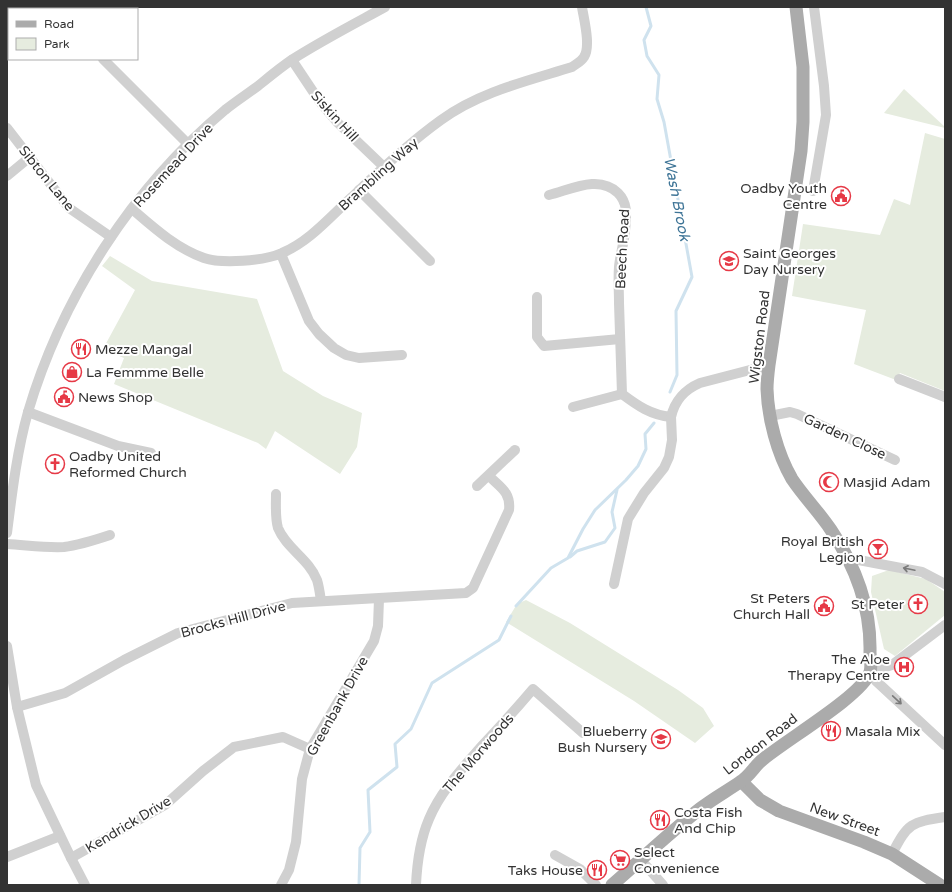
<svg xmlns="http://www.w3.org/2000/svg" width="952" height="892" font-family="'Varela Round',sans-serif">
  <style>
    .green { fill: #e6ecdf }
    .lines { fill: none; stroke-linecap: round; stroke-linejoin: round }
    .stream { stroke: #cfe2ee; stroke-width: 3 }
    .minor { stroke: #d0d0d0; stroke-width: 10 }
    .major { stroke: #ababab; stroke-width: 13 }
    .oneway { stroke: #7a7a7a }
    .labels { text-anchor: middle; stroke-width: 4; stroke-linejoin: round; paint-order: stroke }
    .street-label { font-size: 14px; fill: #333; stroke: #fff }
    .poi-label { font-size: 14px; fill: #333; stroke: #fff; text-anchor: start }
    .water-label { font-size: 15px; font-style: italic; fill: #3f7597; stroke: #fff }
  </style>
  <rect width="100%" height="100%" fill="#fff"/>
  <g class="green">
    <polygon points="904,89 945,127 945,128 884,113"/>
    <polygon points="925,133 945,139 945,391 900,373 896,380 854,364 866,310 792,296 803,224 880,235 894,199 910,205"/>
    <polygon points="110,256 152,281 257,299 283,371 323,396 362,413 357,447 340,474 275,431 266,449 258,443 114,384 124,358 103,349 135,290 102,266"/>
    <polygon points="889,570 926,579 945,592 945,615 895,656 884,649 871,592 872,576"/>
    <polygon points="526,600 570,623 678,690 703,708 714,726 695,743 634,701 506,622 517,604"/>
  </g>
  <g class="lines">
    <g class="stream">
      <polyline points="646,7 651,26 644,40 647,56 659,75 657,99 664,122 692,277 676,311 677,375 670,392"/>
      <polyline points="570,557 577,551 605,542 615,528 612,512 617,490"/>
      <polyline points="516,606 551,568 568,558 583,529 595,510 626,480 638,466 646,449 645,434 654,423"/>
      <polyline points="359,885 360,848 370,832 368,790 397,767 395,744 411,729 432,683 499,640 511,616"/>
    </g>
    <g class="minor">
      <polyline points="68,7 69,9"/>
      <polyline points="39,9 45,7"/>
      <polyline points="7,20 9,19"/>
      <polyline points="103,59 188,144"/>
      <polyline points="292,60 320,102 338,123 384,167"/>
      <polyline points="7,128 69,208 111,237"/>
      <polyline points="7,176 30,157"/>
      <polyline points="359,190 430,261"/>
      <polyline points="813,191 826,115 824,86 814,7"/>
      <path d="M549,195C570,190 599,174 618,193C629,204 626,218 625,231C624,243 620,255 619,267C618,279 619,291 619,303C620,334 621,364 622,394C638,406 651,415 671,417C675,400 684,390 700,383L769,365"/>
      <path d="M132,209C154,228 176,248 204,258C222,264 264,261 282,253C309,242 330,217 352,197C380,170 409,143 441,120C479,92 527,81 572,67C576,64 581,62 584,57C591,46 584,20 582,7"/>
      <polyline points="281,254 309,321 319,334 334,348 346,355 359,358 402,355"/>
      <polyline points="537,297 537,337 544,346 620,339"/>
      <polyline points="899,379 945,397"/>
      <polyline points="573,407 622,394"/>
      <polyline points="28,412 118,446 151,453"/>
      <polyline points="770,416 790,412 797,414 895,460"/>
      <polyline points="477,486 515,450"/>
      <path d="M276,494C276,505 275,518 278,528C286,548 309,559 317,580C319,586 320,594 321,601"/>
      <path d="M7,533C12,493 17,451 28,412C62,297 133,187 225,110C235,102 247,94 258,86C269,77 281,67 293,59C323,40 354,24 385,7"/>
      <path d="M7,544C26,545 45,548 64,547C80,545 95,540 110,535"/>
      <polyline points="848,558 922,572 945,584"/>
      <polyline points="614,584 628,519 644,493 664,468 669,457 672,440 671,417"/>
      <polyline points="945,625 892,665 870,672 876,681 945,745"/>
      <polyline points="7,646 17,707 36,785 71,858 85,885"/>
      <path d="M17,707L65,693L124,660L178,633L292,603L466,593L473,588L509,510C511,492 500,487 489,476"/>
      <path d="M892,854C908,823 911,822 945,817"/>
      <polyline points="555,855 580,869 596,885"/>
      <polyline points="7,857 60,836"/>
      <polyline points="71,858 165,805 203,771 234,747 283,737 310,749"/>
      <polyline points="641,860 663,885"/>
      <polyline points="281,885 289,870 296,842 302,779 310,749 374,641 378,626 379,599"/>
      <path d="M416,885C417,863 420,840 429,819C440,792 461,770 480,748C498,729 516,709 533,689L583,733"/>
    </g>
    <g class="major">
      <polyline points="742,782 760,800 779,811 864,842 892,854 940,885"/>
      <path d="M612,885C642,859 670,832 701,808C714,798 727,791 740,782C749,777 754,767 761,761C784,741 862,696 870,672C872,666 870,658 870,652C871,607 856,567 831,530C819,512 804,497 792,479C777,453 768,418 767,389C767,381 768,373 769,365L801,151L803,122V67L796,7"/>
    </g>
  </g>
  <defs><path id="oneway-shaft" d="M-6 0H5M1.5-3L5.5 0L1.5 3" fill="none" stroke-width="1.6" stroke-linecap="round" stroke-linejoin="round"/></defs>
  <g class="oneway">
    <use href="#oneway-shaft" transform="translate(909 569) rotate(-168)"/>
    <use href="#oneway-shaft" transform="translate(897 700) rotate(43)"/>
  </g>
  <defs>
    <symbol id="civic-ring" viewBox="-11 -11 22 22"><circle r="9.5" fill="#fff" stroke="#e63946" stroke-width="1.5"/><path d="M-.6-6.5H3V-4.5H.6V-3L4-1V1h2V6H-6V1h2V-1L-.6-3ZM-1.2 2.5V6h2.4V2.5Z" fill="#e63946"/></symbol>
    <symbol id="school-ring" viewBox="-11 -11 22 22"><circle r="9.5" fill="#fff" stroke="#e63946" stroke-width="1.5"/><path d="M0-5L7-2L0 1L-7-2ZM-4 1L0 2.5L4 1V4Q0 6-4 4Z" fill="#e63946"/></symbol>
    <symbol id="restaurant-ring" viewBox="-11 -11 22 22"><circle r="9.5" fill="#fff" stroke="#e63946" stroke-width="1.5"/><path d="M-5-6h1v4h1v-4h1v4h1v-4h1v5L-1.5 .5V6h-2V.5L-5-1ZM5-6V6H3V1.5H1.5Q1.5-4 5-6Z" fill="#e63946"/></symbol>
    <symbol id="shop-ring" viewBox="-11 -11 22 22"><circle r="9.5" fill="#fff" stroke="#e63946" stroke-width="1.5"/><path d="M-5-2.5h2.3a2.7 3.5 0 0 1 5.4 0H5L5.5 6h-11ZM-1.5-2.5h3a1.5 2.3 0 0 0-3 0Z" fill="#e63946"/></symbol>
    <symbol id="church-ring" viewBox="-11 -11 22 22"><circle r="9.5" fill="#fff" stroke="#e63946" stroke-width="1.5"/><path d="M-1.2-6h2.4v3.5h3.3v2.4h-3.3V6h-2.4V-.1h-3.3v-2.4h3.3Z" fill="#e63946"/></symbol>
    <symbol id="mosque-ring" viewBox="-11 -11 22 22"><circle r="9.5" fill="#fff" stroke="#e63946" stroke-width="1.5"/><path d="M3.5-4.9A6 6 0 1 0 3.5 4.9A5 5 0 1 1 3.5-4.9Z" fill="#e63946"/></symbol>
    <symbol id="bar-ring" viewBox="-11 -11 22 22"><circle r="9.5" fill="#fff" stroke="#e63946" stroke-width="1.5"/><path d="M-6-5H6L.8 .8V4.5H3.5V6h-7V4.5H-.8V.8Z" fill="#e63946"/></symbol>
    <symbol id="hospital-ring" viewBox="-11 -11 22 22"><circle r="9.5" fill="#fff" stroke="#e63946" stroke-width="1.5"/><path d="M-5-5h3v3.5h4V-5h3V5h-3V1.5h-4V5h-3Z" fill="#e63946"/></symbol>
    <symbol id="supermarket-ring" viewBox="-11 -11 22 22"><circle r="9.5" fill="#fff" stroke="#e63946" stroke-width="1.5"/><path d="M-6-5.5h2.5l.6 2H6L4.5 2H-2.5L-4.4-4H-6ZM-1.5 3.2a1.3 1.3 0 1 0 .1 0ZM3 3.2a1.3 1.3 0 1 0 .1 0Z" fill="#e63946"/></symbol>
  </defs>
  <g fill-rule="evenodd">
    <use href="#civic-ring" x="830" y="185" width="22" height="22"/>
    <use href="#school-ring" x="718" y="250" width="22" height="22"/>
    <use href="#restaurant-ring" x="70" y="338" width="22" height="22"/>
    <use href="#shop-ring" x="61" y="361" width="22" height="22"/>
    <use href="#civic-ring" x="53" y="386" width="22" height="22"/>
    <use href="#church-ring" x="44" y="453" width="22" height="22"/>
    <use href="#mosque-ring" x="818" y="471" width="22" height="22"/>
    <use href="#bar-ring" x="867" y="538" width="22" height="22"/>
    <use href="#church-ring" x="907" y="593" width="22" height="22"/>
    <use href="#civic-ring" x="813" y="595" width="22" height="22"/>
    <use href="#hospital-ring" x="893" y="656" width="22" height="22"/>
    <use href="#restaurant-ring" x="820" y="720" width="22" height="22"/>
    <use href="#school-ring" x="650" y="728" width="22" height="22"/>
    <use href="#restaurant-ring" x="649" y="809" width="22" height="22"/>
    <use href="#supermarket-ring" x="609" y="849" width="22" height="22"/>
    <use href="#restaurant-ring" x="586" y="859" width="22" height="22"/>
  </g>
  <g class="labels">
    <g class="street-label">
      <text transform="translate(335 116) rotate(48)" y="5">Siskin Hill</text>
      <text transform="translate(173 165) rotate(-47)" y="5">Rosemead Drive</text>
      <text transform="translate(378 174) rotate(-42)" y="5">Brambling Way</text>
      <text transform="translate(47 178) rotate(51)" y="5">Sibton Lane</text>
      <text transform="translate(622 249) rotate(-87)" y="5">Beech Road</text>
      <text transform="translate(759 337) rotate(-83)" y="5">Wigston Road</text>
      <text transform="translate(845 436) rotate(25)" y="5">Garden Close</text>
      <text transform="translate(233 619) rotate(-15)" y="5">Brocks Hill Drive</text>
      <text transform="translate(337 706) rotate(-61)" y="5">Greenbank Drive</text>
      <text transform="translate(760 744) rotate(-38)" y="5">London Road</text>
      <text transform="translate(478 753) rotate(-49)" y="5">The Morwoods</text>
      <text transform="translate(845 819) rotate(20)" y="5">New Street</text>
      <text transform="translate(128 824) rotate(-31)" y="5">Kendrick Drive</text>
    </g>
    <g class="poi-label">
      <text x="827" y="193" text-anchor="end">Oadby Youth<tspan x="827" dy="16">Centre</tspan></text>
      <text x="743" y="258">Saint Georges<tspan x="743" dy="16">Day Nursery</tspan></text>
      <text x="95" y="354">Mezze Mangal</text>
      <text x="86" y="377">La Femmme Belle</text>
      <text x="78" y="402">News Shop</text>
      <text x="69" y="461">Oadby United<tspan x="69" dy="16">Reformed Church</tspan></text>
      <text x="843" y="487">Masjid Adam</text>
      <text x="864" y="546" text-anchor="end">Royal British<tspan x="864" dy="16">Legion</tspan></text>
      <text x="810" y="603" text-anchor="end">St Peters<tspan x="810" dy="16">Church Hall</tspan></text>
      <text x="904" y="609" text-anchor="end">St Peter</text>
      <text x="890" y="664" text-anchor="end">The Aloe<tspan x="890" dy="16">Therapy Centre</tspan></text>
      <text x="647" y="736" text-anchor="end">Blueberry<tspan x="647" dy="16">Bush Nursery</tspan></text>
      <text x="845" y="736">Masala Mix</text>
      <text x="674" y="817">Costa Fish<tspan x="674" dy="16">And Chip</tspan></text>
      <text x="634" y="857">Select<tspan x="634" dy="16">Convenience</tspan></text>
      <text x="583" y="875" text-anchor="end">Taks House</text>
    </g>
    <g class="water-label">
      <text transform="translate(677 199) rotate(79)" y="5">Wash Brook</text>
    </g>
  </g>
  <rect width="952" height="892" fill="none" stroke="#333333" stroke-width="16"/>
  <rect x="8" y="8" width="130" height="52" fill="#ffffff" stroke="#adadad"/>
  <rect x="16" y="21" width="20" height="6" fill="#ababab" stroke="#adadad"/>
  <text x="44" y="28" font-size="12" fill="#333333">Road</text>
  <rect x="16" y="38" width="20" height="12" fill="#e6ecdf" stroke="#adadad"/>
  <text x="44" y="48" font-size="12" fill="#333333">Park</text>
</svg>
